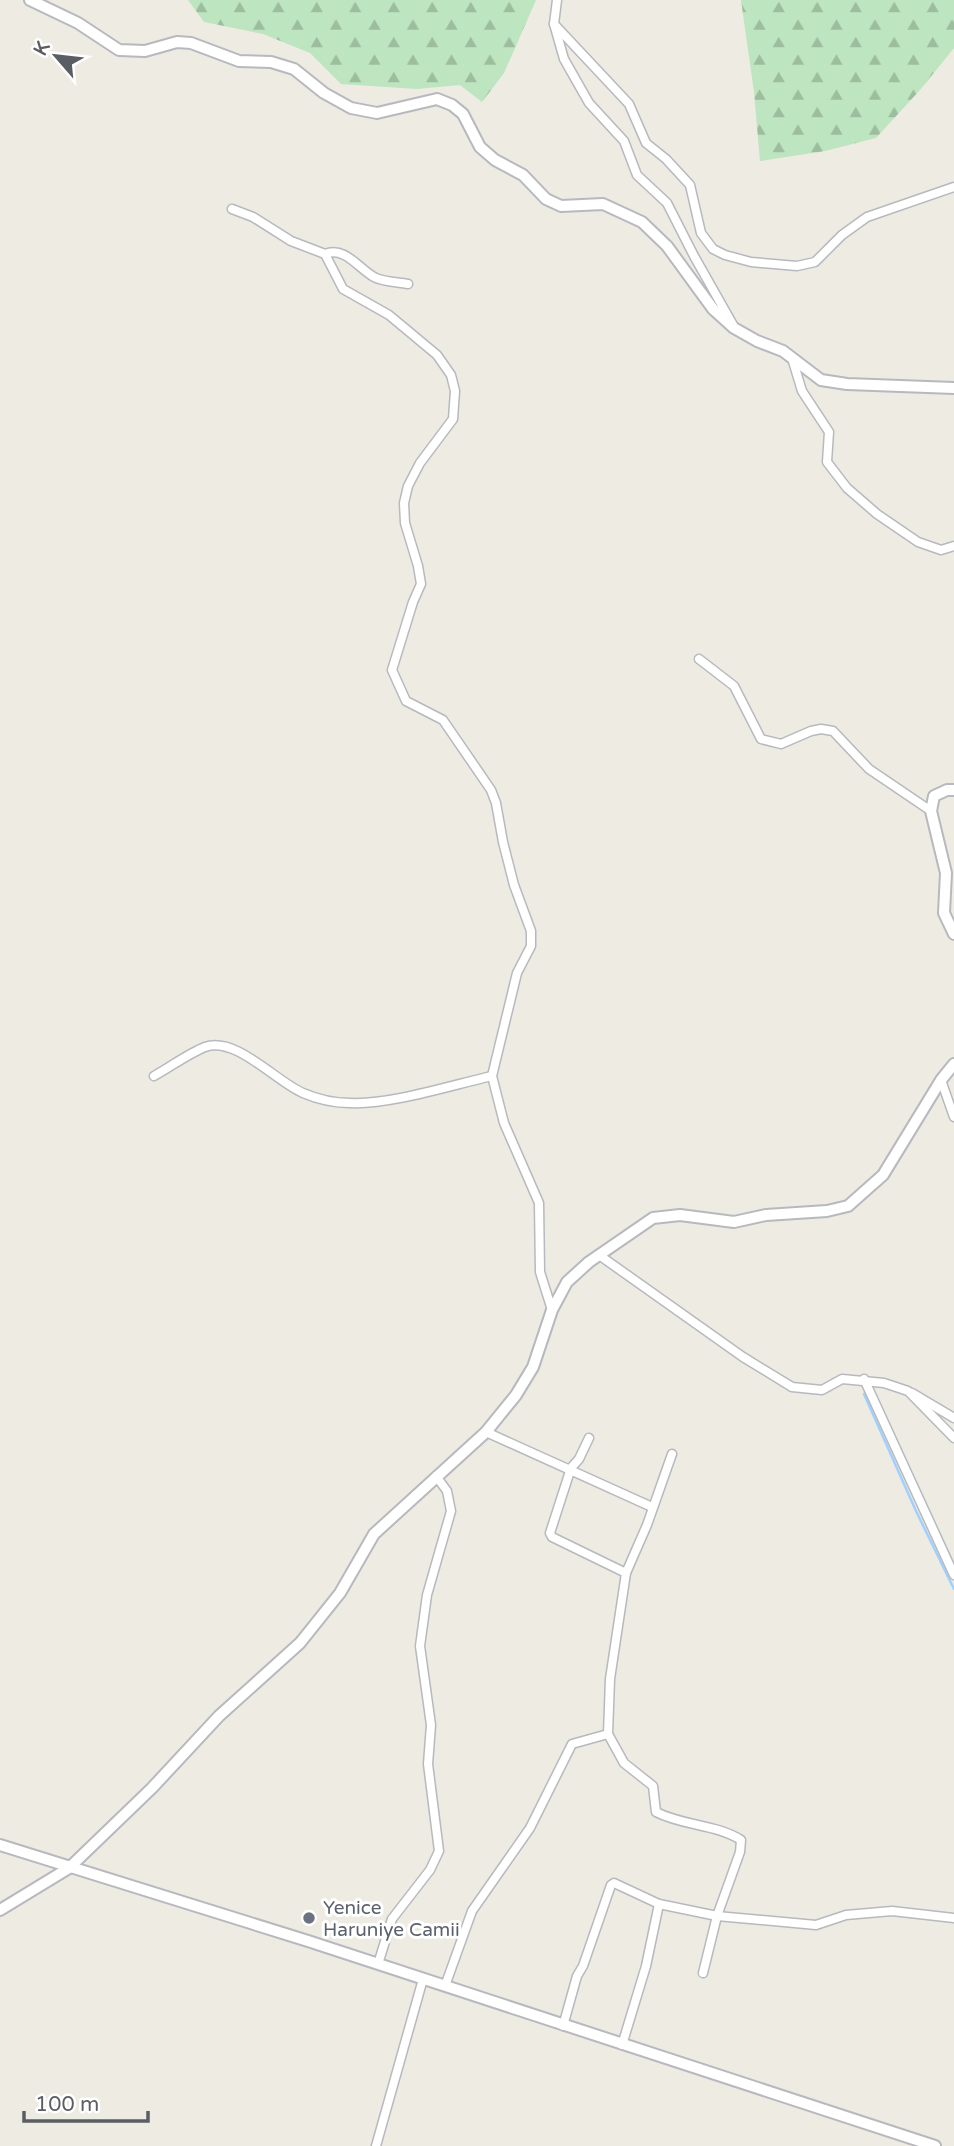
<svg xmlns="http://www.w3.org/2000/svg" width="954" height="2146" font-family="'Varela Round',sans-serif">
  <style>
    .forest { fill: url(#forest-firs) }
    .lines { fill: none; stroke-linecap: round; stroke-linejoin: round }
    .stream { stroke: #a0d0ff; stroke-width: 2.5 }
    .minor-casing { stroke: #b7b9be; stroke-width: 11 }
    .tertiary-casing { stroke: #b7b9be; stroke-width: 14 }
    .minor { stroke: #fff; stroke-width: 8 }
    .tertiary { stroke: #fff; stroke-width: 10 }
    .worship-dot { fill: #6b7280; stroke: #fff; stroke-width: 2.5 }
    .labels { text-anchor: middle; stroke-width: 6; stroke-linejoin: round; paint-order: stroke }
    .worship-label { font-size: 19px; fill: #5b616d; stroke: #fff; text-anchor: start }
  </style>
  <defs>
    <pattern id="forest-firs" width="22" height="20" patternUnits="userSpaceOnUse" patternTransform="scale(1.75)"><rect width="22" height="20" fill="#bde5bf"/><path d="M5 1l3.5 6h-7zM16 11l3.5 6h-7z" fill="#9dbd9f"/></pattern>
  </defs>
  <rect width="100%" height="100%" fill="#edebe2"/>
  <g class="forest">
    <polygon points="188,0 536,0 504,73 482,102 460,85 417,89 341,84 310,53 263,34 204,22"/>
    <polygon points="741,0 954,0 954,48 920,90 876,138 825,151 760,161 754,92"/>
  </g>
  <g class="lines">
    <polyline class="stream" points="864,1394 916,1511 954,1589"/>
    <defs>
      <g id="minor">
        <polyline points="557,0 554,24 564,59 589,103 624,141 637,175 667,203 694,256 733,325"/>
        <polyline points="554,24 629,104 646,143 666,159 690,185 701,233 713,249 725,255 751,262 797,266 815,262 842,235 867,217 954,187"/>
        <polyline points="232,209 253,217 291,241 325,254 343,289 389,315 437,355 451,375 455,391 453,419 420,463 408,486 404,503 405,523 418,566 421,584 413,602 392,670 406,701 443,720 491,790 496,803 503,842 514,885 531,931 531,946 517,973 492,1076 504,1123 539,1203 540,1272 552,1310"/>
        <path d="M325,254C345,246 358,268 374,277C383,282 398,282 408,284"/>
        <polyline points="792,358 802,391 829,432 827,462 847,488 877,514 918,542 941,550 954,546"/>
        <polyline points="699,659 734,686 761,739 781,744 811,731 821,729 833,731 869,769 931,811"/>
        <path d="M154,1076C169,1068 189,1053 205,1047C236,1036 275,1081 303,1093C317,1099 335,1103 350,1103C390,1105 452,1085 492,1076"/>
        <polyline points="941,1080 954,1117"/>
        <polyline points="599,1255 743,1357 792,1387 822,1390 842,1379 884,1383 908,1391 954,1438"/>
        <polyline points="864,1379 954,1575"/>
        <polyline points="912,1393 954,1418"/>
        <polyline points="486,1432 652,1507"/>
        <polyline points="589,1438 579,1459 571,1468 550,1533 552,1537 626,1573"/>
        <path d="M672,1454L647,1525L626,1573L610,1679L608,1734L624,1763L653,1786L656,1812C683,1826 716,1824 741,1840L740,1852L717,1916L703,1973"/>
        <polyline points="378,1964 392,1919 430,1870 439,1851 428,1764 431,1725 420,1646 427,1595 451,1511 447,1491 436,1476"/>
        <polyline points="445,1986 472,1911 530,1828 572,1744 608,1734"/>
        <polyline points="563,2026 577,1976 583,1966 611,1885 614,1883 659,1904 717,1916 816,1925 846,1915 892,1911 954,1918"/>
        <polyline points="622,2045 646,1966 659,1904"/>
        <polyline points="376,2146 423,1979"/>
      </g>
      <g id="tertiary">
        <polyline points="30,0 78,23 119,50 145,51 177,42 191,43 239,61 271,62 294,69 324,93 351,108 377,113 437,99 452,105 463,114 480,147 495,160 523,175 546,199 561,206 603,204 642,222 667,246 713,309 734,328 757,341 783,351 821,380 847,384 954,388"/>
        <polyline points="954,790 947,790 934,796 931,811 946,873 944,913 954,934"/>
        <polyline points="0,1845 308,1941 935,2146"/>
        <polyline points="0,1910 69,1868 152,1788 219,1716 300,1643 340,1593 374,1534 486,1432 516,1395 533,1367 552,1310 567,1282 589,1262 653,1218 680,1215 734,1222 766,1215 827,1211 848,1206 883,1175 941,1080 954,1064"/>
      </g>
    </defs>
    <use href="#minor" class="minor-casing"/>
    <use href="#tertiary" class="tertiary-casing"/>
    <use href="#minor" class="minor"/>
    <use href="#tertiary" class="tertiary"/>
  </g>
  <circle class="worship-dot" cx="309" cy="1918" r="7"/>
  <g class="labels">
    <g class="worship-label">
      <text x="323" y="1914">Yenice<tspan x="323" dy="22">Haruniye Camii</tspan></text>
    </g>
  </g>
  <g transform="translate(56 56) rotate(298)" stroke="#ffffff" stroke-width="5" paint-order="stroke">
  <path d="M0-5L12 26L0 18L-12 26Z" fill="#5a5d63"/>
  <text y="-10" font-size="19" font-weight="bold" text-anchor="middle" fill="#5a5d63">K</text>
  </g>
  <path d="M24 2111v10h124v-10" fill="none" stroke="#5a5d63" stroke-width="3.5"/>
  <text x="35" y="2111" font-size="21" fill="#5a5d63" stroke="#ffffff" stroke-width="5" paint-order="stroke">100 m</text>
</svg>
